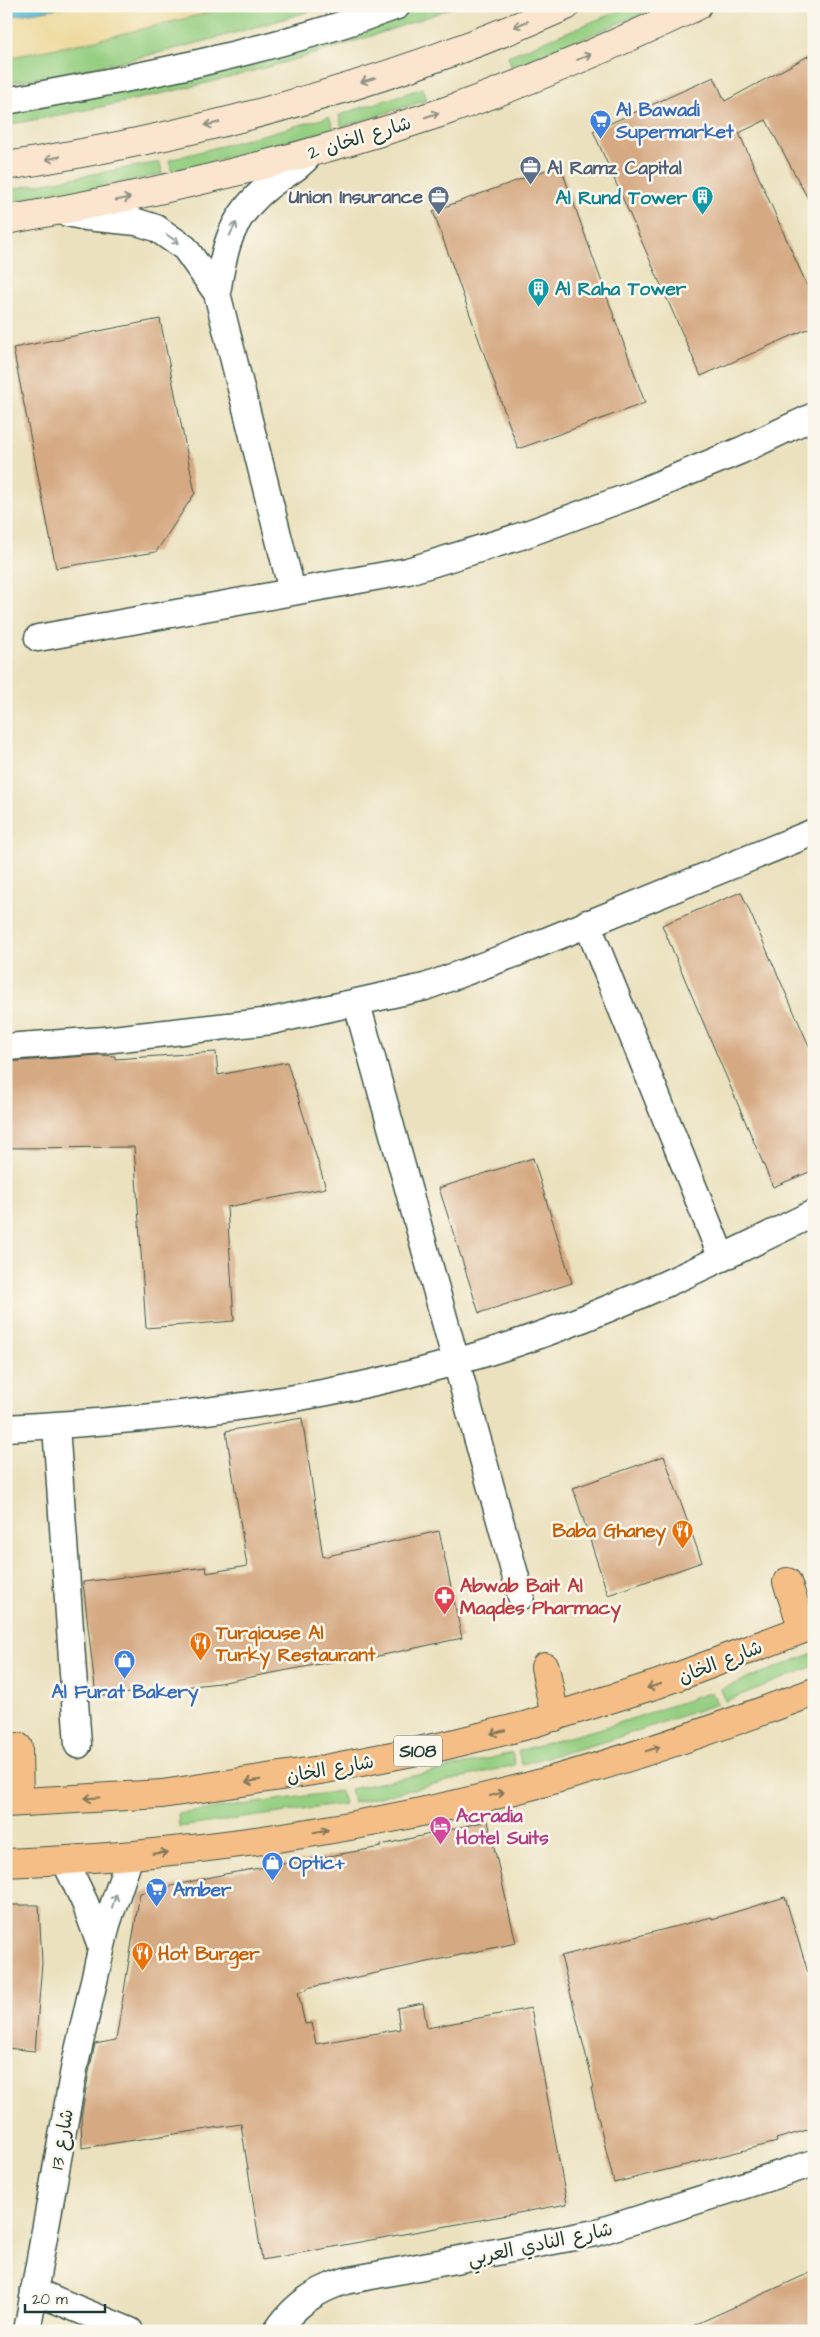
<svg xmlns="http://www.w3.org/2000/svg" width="820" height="2337" font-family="'Architects Daughter','Playpen Sans Arabic',sans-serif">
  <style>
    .green { fill: #96cf82; stroke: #5a865b }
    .sand { fill: #eeda9e; stroke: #868c69 }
    .water { fill: #59bdd7; stroke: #3c7d86 }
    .building { fill: #d5a982 }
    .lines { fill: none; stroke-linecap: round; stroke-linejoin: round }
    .street-casing { stroke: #3e5649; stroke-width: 29 }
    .secondary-casing { stroke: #3e5649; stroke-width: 30 }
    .primary-casing { stroke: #3e5649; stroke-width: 30 }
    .street { stroke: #fff; stroke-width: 26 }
    .secondary { stroke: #fbe5cf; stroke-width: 28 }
    .primary { stroke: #f6be87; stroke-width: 28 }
    .oneway { stroke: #8d9182 }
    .oneway2 { stroke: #8f9e9a }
    .oneway3 { stroke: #807759 }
    .labels { text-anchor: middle; stroke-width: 5; stroke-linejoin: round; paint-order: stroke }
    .shield { fill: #fbf7ec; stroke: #61756b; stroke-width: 1 }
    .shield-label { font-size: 18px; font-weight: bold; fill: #1f3d34 }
    .shop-label { font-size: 19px; font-weight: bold; fill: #366cbe; stroke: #fbf7ec; text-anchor: start }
    .street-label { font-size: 19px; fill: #1f3d34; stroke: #fbf7ec }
    .service-label { font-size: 19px; font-weight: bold; fill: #4e5e75; stroke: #fbf7ec; text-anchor: start }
    .culture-label { font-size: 19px; font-weight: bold; fill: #0d838f; stroke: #fbf7ec; text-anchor: end }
    .food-label { font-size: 19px; font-weight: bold; fill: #c56008; stroke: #fbf7ec; text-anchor: start }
    .health-label { font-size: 19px; font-weight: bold; fill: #be3a42; stroke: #fbf7ec; text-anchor: start }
    .hotel-label { font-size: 19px; font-weight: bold; fill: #b23c85; stroke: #fbf7ec; text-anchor: start }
  </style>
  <rect width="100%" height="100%" fill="#fbf7ec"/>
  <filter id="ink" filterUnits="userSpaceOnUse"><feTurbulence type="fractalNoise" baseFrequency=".02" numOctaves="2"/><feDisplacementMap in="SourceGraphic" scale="10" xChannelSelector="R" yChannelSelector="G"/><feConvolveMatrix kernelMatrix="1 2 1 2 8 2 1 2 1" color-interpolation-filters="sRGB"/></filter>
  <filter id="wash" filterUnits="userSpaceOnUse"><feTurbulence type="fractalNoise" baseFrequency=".0096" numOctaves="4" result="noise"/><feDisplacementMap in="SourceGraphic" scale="20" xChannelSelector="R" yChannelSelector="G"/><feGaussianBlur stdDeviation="1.12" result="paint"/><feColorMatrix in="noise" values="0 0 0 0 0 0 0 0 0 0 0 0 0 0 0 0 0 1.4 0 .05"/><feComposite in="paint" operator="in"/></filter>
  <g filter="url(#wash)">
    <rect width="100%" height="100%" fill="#ebe1be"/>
    <g class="green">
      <path d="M236,6H327C222,38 115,67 6,83V58L92,41Z"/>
      <path d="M420,6H457C311,61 159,98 6,125V114L372,23Z"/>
      <polygon points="631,6 660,6 512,68 508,56"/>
      <polygon points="423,88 427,100 342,127 339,115"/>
      <polygon points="329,117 334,129 172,172 169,160"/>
      <polygon points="160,162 162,174 107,186 6,203 6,190"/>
      <polygon points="814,1653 814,1666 725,1701 721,1689"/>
      <polygon points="712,1692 717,1704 607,1741 522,1764 518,1751 613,1725"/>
      <polygon points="512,1753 515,1765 353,1803 350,1789 441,1770"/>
      <polygon points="341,1791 344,1804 179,1827 178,1814"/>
    </g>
    <polygon class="sand" points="71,6 236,6 92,41 6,58 6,17"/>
    <polygon class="water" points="6,6 71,6 6,17"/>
    <g id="blocks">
      <g class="building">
        <polygon points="814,53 814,210 766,120 739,133 814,301 814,326 701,376 593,131 714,77 725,101"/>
        <polygon points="560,165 645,403 518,449 433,211"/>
        <polygon points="160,319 195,493 156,552 56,568 13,348"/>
        <polygon points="741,892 814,1057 814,1170 773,1187 662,925"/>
        <polygon points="216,1052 218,1075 287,1062 326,1188 227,1207 234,1321 146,1328 134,1147 6,1148 6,1062 99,1055 115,1056 115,1059"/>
        <polygon points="533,1158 572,1283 479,1313 439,1188"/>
        <polygon points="302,1418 323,1557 439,1531 462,1638 369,1658 368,1655 219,1683 96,1697 83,1582 206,1567 207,1573 247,1566 226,1431"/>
        <polygon points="664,1456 702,1562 608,1595 573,1488"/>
        <polygon points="488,1821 516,1943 307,1988 307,1990 298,1992 305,2024 312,2023 316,2044 400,2029 397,2008 423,2003 427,2028 531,2008 567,2204 262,2260 241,2124 82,2148 81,2117 90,2067 95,2044 116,2040 140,1893 225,1874 381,1847 381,1845"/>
        <polygon points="785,1897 814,1992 814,2128 776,2139 777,2142 614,2183 591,2088 594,2087 561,1956 712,1917 712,1919"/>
        <polygon points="6,1905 39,1905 42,1963 35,2051 6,2048"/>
        <polygon points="814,2271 814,2331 681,2331"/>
      </g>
    </g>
  </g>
  <g filter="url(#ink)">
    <use href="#blocks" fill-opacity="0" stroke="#3e5649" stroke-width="1"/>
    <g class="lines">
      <defs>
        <g id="street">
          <path d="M6,101C136,78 274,51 397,6"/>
          <polyline points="59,211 86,217 137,222 156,228 185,248 217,293 292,591"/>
          <path d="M217,293C224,247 231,216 269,186C285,174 298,169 311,153"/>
          <polyline points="38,638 408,571 521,536 633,495 742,450 814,416"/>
          <polyline points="587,923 722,1258"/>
          <polyline points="357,1004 521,1596"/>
          <polyline points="6,1047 104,1040 271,1021 425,987 514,954 814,832"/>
          <polyline points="56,1426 78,1745"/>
          <path d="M6,1428C178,1419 347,1399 511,1345C616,1310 715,1262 814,1213"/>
          <polyline points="65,1861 85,1903 101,1947"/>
          <polyline points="34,2291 130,2331"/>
          <polyline points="27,2331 75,2064 107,1924 130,1856"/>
          <path d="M277,2331C294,2305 316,2290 345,2281L595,2233L814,2163"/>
        </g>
        <g id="secondary">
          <path d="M6,166C197,136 389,84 566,6"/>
          <path d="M6,220C155,194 300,160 443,112C530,82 614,45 697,6"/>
        </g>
        <g id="primary">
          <polyline points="787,1582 803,1629"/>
          <polyline points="545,1667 555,1717"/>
          <polyline points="18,1747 19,1802"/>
          <polyline points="6,1803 162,1794 320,1770 443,1746 524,1726 658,1684 814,1625"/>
          <path d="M6,1863C190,1856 372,1829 549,1781C639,1756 726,1725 814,1692"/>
        </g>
      </defs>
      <use href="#street" class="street-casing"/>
      <use href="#secondary" class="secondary-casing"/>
      <use href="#primary" class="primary-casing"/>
      <use href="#street" class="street"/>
      <use href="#secondary" class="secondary"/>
      <use href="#primary" class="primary"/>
    </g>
    <defs><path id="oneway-shaft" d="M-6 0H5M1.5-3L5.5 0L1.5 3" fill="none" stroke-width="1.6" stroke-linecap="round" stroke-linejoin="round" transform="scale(1.25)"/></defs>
    <g class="oneway">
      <use href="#oneway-shaft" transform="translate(521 24) rotate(158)"/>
      <use href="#oneway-shaft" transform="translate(584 57) rotate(-22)"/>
      <use href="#oneway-shaft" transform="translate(368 80) rotate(163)"/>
      <use href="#oneway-shaft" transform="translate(432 115) rotate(-18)"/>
      <use href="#oneway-shaft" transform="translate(212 124) rotate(167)"/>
      <use href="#oneway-shaft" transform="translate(53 158) rotate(169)"/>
      <use href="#oneway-shaft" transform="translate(123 199) rotate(-11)"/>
    </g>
    <g class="oneway2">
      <use href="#oneway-shaft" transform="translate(233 229) rotate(-63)"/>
      <use href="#oneway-shaft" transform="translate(173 239) rotate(35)"/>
      <use href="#oneway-shaft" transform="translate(114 1901) rotate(-73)"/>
    </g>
    <g class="oneway3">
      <use href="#oneway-shaft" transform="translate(654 1686) rotate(162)"/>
      <use href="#oneway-shaft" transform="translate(498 1732) rotate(166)"/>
      <use href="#oneway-shaft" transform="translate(653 1749) rotate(-18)"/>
      <use href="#oneway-shaft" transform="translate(253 1781) rotate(170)"/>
      <use href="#oneway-shaft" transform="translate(497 1794) rotate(-15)"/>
      <use href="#oneway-shaft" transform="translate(92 1798) rotate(177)"/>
      <use href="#oneway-shaft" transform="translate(321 1831) rotate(-9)"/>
      <use href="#oneway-shaft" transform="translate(160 1853) rotate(-6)"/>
    </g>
  </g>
  <defs>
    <symbol id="supermarket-pin" viewBox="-11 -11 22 30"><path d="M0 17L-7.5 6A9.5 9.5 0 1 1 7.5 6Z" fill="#3f7fe0" stroke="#fbf7ec"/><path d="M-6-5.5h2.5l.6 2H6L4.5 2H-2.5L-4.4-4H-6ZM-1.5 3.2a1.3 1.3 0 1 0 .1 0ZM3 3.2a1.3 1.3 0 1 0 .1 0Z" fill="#fff"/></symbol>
    <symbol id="office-pin" viewBox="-11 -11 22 30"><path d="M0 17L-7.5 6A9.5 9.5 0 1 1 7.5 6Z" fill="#5c6f8a" stroke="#fbf7ec"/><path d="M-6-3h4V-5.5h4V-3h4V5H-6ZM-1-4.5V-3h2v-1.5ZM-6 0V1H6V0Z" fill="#fff"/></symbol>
    <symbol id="building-pin" viewBox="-11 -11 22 30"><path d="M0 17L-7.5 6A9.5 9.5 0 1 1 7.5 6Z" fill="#0f9aa8" stroke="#fbf7ec"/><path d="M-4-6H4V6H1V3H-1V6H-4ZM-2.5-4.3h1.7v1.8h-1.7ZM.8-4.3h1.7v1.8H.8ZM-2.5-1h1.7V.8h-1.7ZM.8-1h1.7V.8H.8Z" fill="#fff"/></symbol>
    <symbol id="restaurant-pin" viewBox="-11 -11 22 30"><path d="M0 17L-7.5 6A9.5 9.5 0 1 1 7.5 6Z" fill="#e8710a" stroke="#fbf7ec"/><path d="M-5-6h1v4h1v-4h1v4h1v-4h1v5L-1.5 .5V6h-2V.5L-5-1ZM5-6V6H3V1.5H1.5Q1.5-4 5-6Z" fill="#fff"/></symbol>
    <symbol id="pharmacy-pin" viewBox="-11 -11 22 30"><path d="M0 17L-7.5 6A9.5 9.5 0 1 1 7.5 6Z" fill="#e0444e" stroke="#fbf7ec"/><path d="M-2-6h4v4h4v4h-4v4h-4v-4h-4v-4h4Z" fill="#fff"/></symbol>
    <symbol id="shop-pin" viewBox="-11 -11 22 30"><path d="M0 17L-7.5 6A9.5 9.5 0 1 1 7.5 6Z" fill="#3f7fe0" stroke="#fbf7ec"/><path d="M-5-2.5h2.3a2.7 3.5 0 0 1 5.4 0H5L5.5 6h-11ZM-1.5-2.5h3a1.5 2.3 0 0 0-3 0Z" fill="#fff"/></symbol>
    <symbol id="hotel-pin" viewBox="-11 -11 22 30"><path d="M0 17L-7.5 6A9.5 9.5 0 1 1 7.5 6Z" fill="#d1479c" stroke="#fbf7ec"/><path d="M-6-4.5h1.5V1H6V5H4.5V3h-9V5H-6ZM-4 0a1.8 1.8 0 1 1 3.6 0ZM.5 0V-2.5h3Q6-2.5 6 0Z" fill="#fff"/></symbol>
  </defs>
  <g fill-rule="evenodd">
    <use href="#supermarket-pin" x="588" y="108" width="25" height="34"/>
    <use href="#office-pin" x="518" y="154" width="25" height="34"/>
    <use href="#office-pin" x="426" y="184" width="25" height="34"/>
    <use href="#building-pin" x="690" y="184" width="25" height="34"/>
    <use href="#building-pin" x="526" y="276" width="25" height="34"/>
    <use href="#restaurant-pin" x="670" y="1518" width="25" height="34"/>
    <use href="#pharmacy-pin" x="432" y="1584" width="25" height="34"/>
    <use href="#restaurant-pin" x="188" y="1630" width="25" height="34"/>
    <use href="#shop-pin" x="112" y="1648" width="25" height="34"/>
    <use href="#hotel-pin" x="428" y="1814" width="25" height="34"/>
    <use href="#shop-pin" x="260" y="1850" width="25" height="34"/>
    <use href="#supermarket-pin" x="144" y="1876" width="25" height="34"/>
    <use href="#restaurant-pin" x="130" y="1940" width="25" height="34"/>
  </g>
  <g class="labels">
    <rect class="shield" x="394" y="1735.5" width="48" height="31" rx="4"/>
    <g class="shield-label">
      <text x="418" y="1757">S108</text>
    </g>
    <g class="shop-label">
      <text x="616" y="116">Al Bawadi<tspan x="616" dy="22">Supermarket</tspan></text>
      <text x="125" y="1698" text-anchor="middle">Al Furat Bakery</text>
      <text x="289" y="1869">Optic+</text>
      <text x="173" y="1896">Amber</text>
    </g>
    <g class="street-label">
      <text transform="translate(359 137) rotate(-17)" y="7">شارع الخان 2</text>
      <text transform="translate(720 1661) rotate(-21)" y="7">شارع الخان</text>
      <text transform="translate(330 1768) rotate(-10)" y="7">شارع الخان</text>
      <text transform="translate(61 2139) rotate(-80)" y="7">شارع 13</text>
      <text transform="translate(540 2243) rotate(-12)" y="7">شارع النادي العربي</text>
    </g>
    <g class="service-label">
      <text x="547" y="174">Al Ramz Capital</text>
      <text x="423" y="203" text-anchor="end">Union Insurance</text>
    </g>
    <g class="culture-label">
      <text x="687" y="204">Al Rund Tower</text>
      <text x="555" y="295" text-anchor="start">Al Raha Tower</text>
    </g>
    <g class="food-label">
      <text x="666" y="1537" text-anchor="end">Baba Ghaney</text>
      <text x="216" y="1639">Turqiouse Al<tspan x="216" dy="22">Turky Restaurant</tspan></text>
      <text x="158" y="1960">Hot Burger</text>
    </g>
    <g class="health-label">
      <text x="460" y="1592">Abwab Bait Al<tspan x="460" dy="22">Maqdes Pharmacy</tspan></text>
    </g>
    <g class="hotel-label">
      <text x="456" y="1822">Acradia<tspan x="456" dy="22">Hotel Suits</tspan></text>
    </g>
  </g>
  <rect width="820" height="2337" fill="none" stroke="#fbf7ec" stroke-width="25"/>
  <path d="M25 2304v8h80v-8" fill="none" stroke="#1f3d34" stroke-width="2.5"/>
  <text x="32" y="2304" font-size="15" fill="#1f3d34" stroke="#fbf7ec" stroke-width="4" paint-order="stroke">20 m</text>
</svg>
